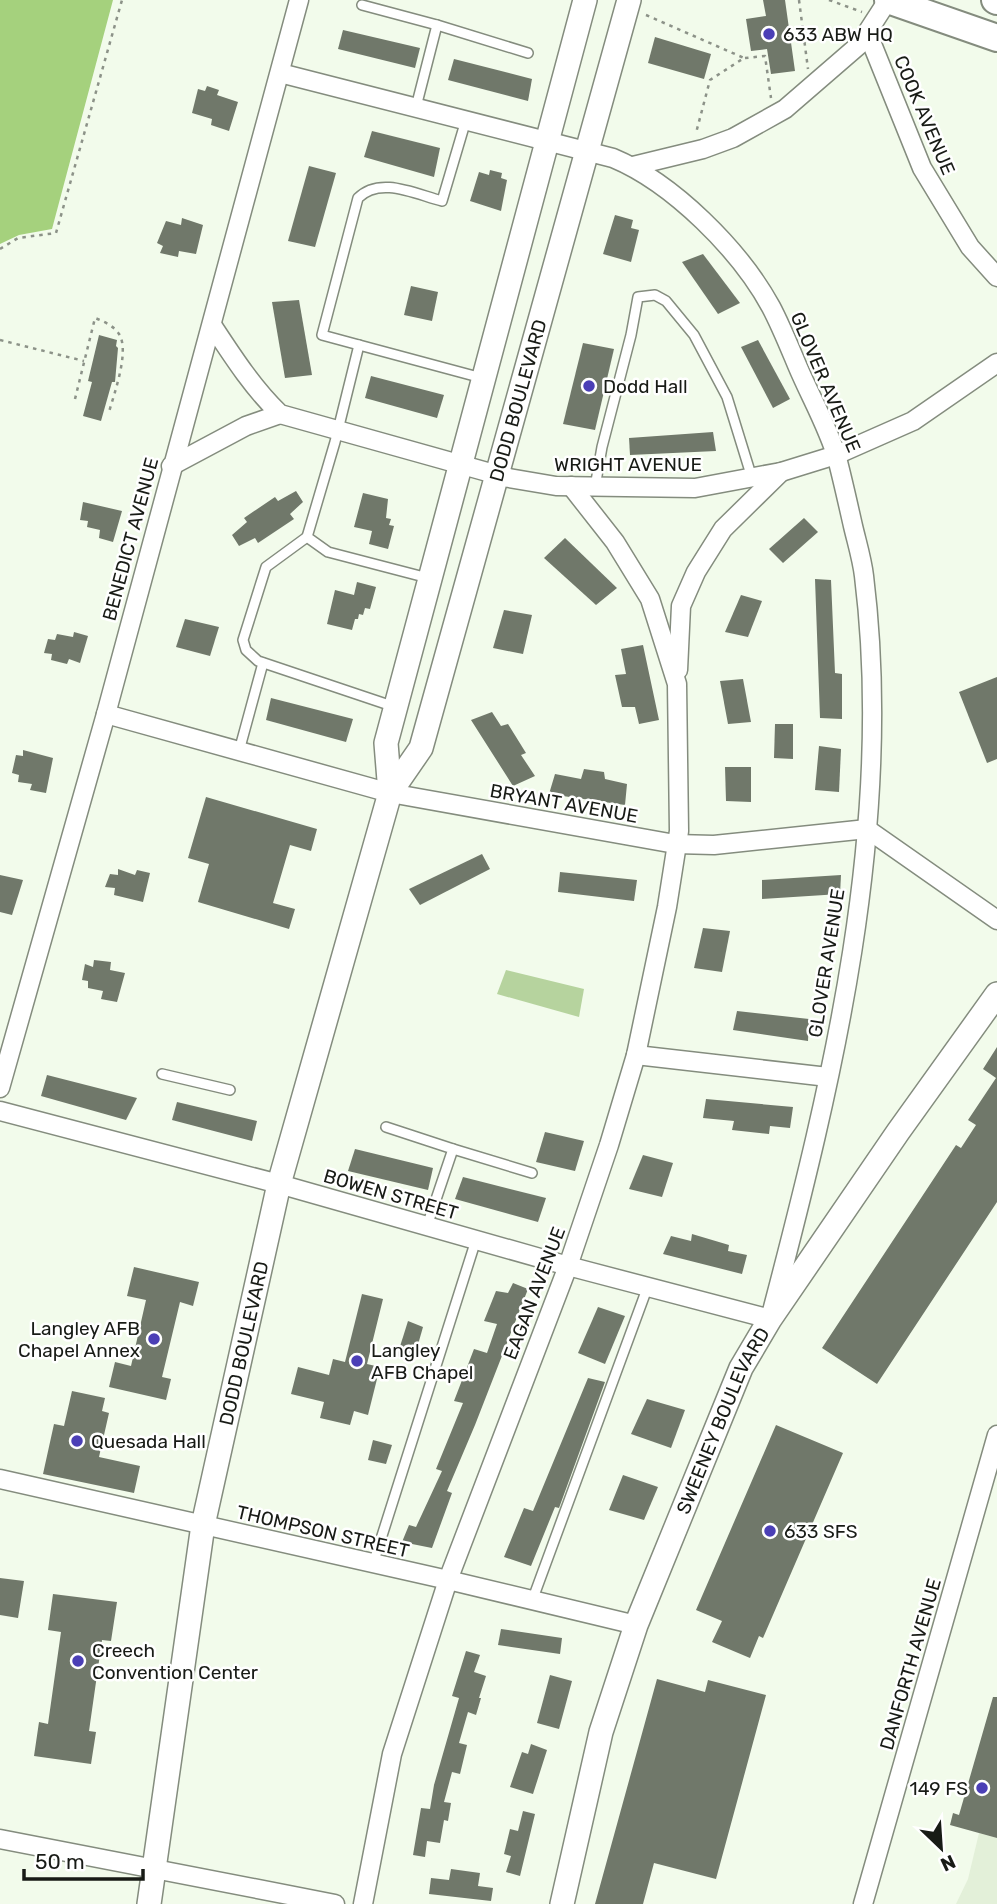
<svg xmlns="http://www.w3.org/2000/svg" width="997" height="1904" font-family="Rubik,sans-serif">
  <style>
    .built { fill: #e3f0d9 }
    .green { fill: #b6d39e }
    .water { fill: #a5d17d }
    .building { fill: #70786a }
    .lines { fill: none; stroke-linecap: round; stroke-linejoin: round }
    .service-casing { stroke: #848c7e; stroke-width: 12 }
    .minor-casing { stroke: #848c7e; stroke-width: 21 }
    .tertiary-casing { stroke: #848c7e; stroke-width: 26 }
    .secondary-casing { stroke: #848c7e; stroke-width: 30 }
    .path { stroke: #8c9288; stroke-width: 2.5; stroke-dasharray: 3.5 5; stroke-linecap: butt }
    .service { stroke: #fff; stroke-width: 9 }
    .minor { stroke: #fff; stroke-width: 18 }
    .tertiary { stroke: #fff; stroke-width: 23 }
    .secondary { stroke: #fff; stroke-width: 26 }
    .poi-dot { fill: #4b3fb6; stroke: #fff; stroke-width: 2.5 }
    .labels { text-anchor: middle; stroke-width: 5; stroke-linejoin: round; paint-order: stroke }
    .poi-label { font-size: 19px; fill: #181b16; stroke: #fff; text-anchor: start }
    .street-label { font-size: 19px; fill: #181b16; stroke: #fff }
  </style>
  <rect width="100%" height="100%" fill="#f2fbeb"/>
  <polygon class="built" points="979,1833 997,1838 997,1904 956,1904 968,1879"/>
  <polygon class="green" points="506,970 584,989 579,1017 497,994"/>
  <polygon class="water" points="0,0 113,0 52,229 19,235 0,244"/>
  <g class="building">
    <polygon points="763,0 785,0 795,71 771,74 767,49 751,51 746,19 766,16"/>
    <polygon points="343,30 420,48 415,68 338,49"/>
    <polygon points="655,37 711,54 704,79 648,63"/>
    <polygon points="454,59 532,79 528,101 448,80"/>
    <polygon points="207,86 219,90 217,95 238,102 229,131 211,125 212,119 192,113 198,89 205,91"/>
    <polygon points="372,131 440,148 434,177 364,157"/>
    <polygon points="309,166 336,173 315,247 288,241"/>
    <polygon points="490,170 502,173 501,178 507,180 501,211 470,201 479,172 489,175"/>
    <polygon points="615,215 633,220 631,228 639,230 631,262 603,254"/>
    <polygon points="182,218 203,225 196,254 179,251 178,257 160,253 163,246 157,243 166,221 181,225"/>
    <polygon points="703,254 740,303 718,314 682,262"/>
    <polygon points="411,286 438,292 432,321 404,315"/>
    <polygon points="299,300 312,375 285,378 272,302"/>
    <polygon points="99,335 117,340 116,346 118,348 115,382 112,382 101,421 83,416 92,382 88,381"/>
    <polygon points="758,340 790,399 773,408 741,347"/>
    <polygon points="583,343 614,349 595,430 563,424"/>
    <polygon points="371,376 444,395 437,418 365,398"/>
    <polygon points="713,432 716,451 630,455 629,438"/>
    <polygon points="296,491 303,502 290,514 294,519 258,543 255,538 239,546 232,535 247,522 244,518 275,497 278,501"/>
    <polygon points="363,493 388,499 386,518 391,519 389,525 394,526 388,549 369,544 372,531 354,527"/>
    <polygon points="83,502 122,511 113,542 99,538 100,530 87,527 88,521 80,520"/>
    <polygon points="804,518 818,532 783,563 769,549"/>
    <polygon points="565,538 617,588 596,605 544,558"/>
    <polygon points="815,579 831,580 835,673 842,674 842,719 820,718"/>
    <polygon points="357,582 376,587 370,609 365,608 363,615 359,614 358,619 355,619 352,630 327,624 335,590 354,595"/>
    <polygon points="741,595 762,601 748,637 725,632"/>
    <polygon points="504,610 532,615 523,654 493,648"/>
    <polygon points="185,619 219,627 210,656 176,647"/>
    <polygon points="74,632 88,636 80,663 69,659 67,664 51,660 52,654 44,653 48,639 55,640 57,634 73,637"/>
    <polygon points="643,645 659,720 639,724 635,707 622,707 615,675 626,674 621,649"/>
    <polygon points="997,677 997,759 987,763 959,692"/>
    <polygon points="743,679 751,722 728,724 720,681"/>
    <polygon points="271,698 353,719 346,742 266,720"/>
    <polygon points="492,712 501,726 508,724 526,753 521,755 535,776 513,786 471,720"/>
    <polygon points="775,724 793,724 793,759 774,758"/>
    <polygon points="819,746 841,749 839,792 815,790"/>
    <polygon points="23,750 53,758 46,793 30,790 32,784 18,782 19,775 12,773 16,755 23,756"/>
    <polygon points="725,767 751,767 751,802 726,801"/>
    <polygon points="584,769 604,772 605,779 627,784 625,805 549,794 555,774 581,779"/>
    <polygon points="206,797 317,829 311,851 290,845 273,903 295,909 289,929 198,902 209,864 188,858"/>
    <polygon points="482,854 490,869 420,905 409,889"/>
    <polygon points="118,869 135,875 137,870 150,873 143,902 114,895 115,888 105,887 110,874 118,875"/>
    <polygon points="560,872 637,880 634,901 558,892"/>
    <polygon points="0,875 23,880 12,915 0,912"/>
    <polygon points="841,875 840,894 762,899 762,880"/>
    <polygon points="703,928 730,931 722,972 694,968"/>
    <polygon points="94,960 111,962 110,970 125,973 117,1002 101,999 103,991 88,988 88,981 82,980 85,964 93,967"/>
    <polygon points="737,1011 809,1019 808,1041 733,1030"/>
    <polygon points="997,1047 997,1202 877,1384 822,1348 956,1145 961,1148 976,1125 968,1120 996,1078 983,1069"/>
    <polygon points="47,1075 137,1098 126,1120 41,1096"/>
    <polygon points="706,1099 793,1107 790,1128 770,1126 769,1134 732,1130 734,1121 703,1118"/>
    <polygon points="177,1102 257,1121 252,1141 172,1120"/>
    <polygon points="545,1132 584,1141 575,1171 536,1162"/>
    <polygon points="355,1149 433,1168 428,1190 348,1171"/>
    <polygon points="643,1155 673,1163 662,1197 629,1189"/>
    <polygon points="463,1177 546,1198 538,1222 455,1199"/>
    <polygon points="692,1234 729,1245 728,1251 747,1255 742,1274 663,1254 671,1236 691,1241"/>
    <polygon points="134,1267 199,1282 193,1306 180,1302 162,1377 171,1379 166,1400 109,1387 115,1362 131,1366 146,1300 127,1296"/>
    <polygon points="513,1283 528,1289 475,1425 447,1491 452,1493 432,1548 402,1542 409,1525 416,1527 442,1471 436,1469 463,1403 454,1401 474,1349 487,1353 497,1324 484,1321 496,1291 508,1293"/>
    <polygon points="362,1294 383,1299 367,1364 380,1367 368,1415 354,1411 350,1425 320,1418 324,1402 291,1394 298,1367 329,1375 333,1359 345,1362"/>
    <polygon points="598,1307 625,1316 605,1364 578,1353"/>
    <polygon points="408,1321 423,1327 413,1362 397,1356"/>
    <polygon points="588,1378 605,1382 559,1508 555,1507 531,1566 504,1557 524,1508 533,1511"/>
    <polygon points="72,1391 105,1398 102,1411 109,1413 99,1457 140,1466 134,1493 43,1474 54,1424 64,1426"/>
    <polygon points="647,1399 685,1410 671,1448 631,1434"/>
    <polygon points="776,1425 843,1453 763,1638 759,1636 750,1658 712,1642 722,1621 696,1610"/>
    <polygon points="373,1440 392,1445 386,1464 368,1460"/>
    <polygon points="623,1475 658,1487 644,1520 609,1510"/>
    <polygon points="0,1578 24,1581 18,1618 0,1615"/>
    <polygon points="53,1594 117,1602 111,1641 102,1640 89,1731 96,1732 91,1764 34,1756 39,1722 48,1724 61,1632 48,1630"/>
    <polygon points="501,1629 562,1638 560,1654 498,1645"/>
    <polygon points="466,1651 480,1655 474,1672 486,1676 479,1698 481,1698 476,1715 468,1712 459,1743 467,1745 460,1774 452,1772 444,1802 451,1803 448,1821 444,1820 440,1843 427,1841 425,1857 413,1855 421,1808 430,1809 434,1785 459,1698 452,1696"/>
    <polygon points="550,1675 572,1681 559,1729 537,1723"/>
    <polygon points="657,1679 705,1692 708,1680 766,1695 716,1879 654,1863 643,1904 595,1904"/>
    <polygon points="993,1697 997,1697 997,1838 950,1825 953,1813 959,1815"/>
    <polygon points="531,1744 547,1750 533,1794 510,1787 522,1752 528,1754"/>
    <polygon points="523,1811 535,1814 520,1876 506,1872 511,1856 504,1854 510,1829 518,1831"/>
    <polygon points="451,1869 480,1873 478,1886 493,1888 491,1901 429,1894 431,1878 449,1880"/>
  </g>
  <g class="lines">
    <defs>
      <g id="service">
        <polyline points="362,5 437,25 528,53"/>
        <polyline points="416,107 437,25"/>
        <path d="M359,345L322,335L358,198C380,176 415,194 442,201L466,120"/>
        <polyline points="595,487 602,447 631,335 638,297 655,295 666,301 694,335 727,397 752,478"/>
        <polyline points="307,537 266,567 243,640 246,650 258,661 395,707"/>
        <polyline points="428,578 328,552 307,537 335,442 359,345 482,378"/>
        <polyline points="239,751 263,663"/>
        <polyline points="162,1074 230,1090"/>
        <polyline points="386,1127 453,1149 427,1226"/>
        <polyline points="453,1149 532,1173"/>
        <polyline points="373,1564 476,1240"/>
        <polyline points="532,1601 648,1286"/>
      </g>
      <g id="minor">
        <polyline points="868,34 922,168 970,247 997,277"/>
        <polyline points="633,166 703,149 733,138 785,109 859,45 888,0"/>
        <path d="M212,325C233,357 253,388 280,414L509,478L556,486L695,488L781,472L836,455L913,421L997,363"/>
        <polyline points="171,466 246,426 280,414"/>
        <polyline points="678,670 681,606 696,572 723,529 781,472"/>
        <polyline points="106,714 390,793 675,844 714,845 867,829 997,920"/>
        <polyline points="636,1055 828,1077"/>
        <polyline points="0,1088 106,714 299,0"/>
        <path d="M0,1111L279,1184L568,1266L770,1319C833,1079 895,826 864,576C862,559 857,543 853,526C848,504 843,481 837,458C828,427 810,396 797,365C789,346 781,326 771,307C740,250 673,183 613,158L280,73"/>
        <polyline points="0,1479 448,1580 636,1625"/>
        <polyline points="0,1839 335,1904"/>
        <polyline points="363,1904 392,1754 448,1580 568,1266 609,1145 636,1055 667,907 679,831 677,684 650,599 615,542 571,486"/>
        <polyline points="863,1904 997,1435"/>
      </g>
      <g id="tertiary">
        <polyline points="390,793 386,743 585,0"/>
        <path id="s1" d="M149,1904L203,1525L279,1184L390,793L421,748L629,0"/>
        <path id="s2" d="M562,1904L601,1732L636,1625L741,1368L770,1319L898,1132L997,994"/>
      </g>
      <g id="secondary">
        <polyline points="888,0 997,38"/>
        <polyline points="995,0 997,1"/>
      </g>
    </defs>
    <use href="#service" class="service-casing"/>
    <use href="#minor" class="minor-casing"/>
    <use href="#tertiary" class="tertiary-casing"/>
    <use href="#secondary" class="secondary-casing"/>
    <g class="path">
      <polyline points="799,0 808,69"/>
      <polyline points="829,0 862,12"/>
      <polyline points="646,15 744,58 710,80 696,133"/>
      <polyline points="745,58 765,56 771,98"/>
      <polyline points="0,249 18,238 56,233 122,0"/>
      <polyline points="0,340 84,361"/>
      <path d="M75,399L95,318C103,321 114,326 119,334C130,351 114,394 109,412"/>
    </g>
    <use href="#service" class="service"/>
    <use href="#minor" class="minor"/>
    <use href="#tertiary" class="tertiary"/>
    <use href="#secondary" class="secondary"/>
  </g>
  <g class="poi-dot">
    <circle cx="769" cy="34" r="7"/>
    <circle cx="589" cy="386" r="7"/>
    <circle cx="154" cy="1339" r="7"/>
    <circle cx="357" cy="1361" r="7"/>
    <circle cx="77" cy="1441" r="7"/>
    <circle cx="770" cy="1531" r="7"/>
    <circle cx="78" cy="1661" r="7"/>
    <circle cx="982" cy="1788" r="7"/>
  </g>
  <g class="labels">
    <g class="poi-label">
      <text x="783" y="41">633 ABW HQ</text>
      <text x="603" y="393">Dodd Hall</text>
      <text x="140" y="1335" text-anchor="end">Langley AFB<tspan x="140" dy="22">Chapel Annex</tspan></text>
      <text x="371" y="1357">Langley<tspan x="371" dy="22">AFB Chapel</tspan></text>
      <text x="91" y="1448">Quesada Hall</text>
      <text x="784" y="1538">633 SFS</text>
      <text x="92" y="1657">Creech<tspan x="92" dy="22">Convention Center</tspan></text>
      <text x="968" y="1795" text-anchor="end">149 FS</text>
    </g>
    <g class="street-label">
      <text transform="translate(925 115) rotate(67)" y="7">COOK AVENUE</text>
      <text transform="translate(826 382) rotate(67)" y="7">GLOVER AVENUE</text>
      <text dy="7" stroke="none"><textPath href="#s1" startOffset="1554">DODD BOULEVARD</textPath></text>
      <text x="628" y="471">WRIGHT AVENUE</text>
      <text transform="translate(130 539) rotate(-75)" y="7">BENEDICT AVENUE</text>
      <text transform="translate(564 803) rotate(10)" y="7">BRYANT AVENUE</text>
      <text transform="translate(826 963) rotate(-81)" y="7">GLOVER AVENUE</text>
      <text transform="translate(391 1194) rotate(16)" y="7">BOWEN STREET</text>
      <text transform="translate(534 1293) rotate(-69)" y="7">EAGAN AVENUE</text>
      <text dy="7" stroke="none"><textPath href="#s1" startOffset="569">DODD BOULEVARD</textPath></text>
      <text dy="7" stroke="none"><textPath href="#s2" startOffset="511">SWEENEY BOULEVARD</textPath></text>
      <text transform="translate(323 1531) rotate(13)" y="7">THOMPSON STREET</text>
      <text transform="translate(910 1664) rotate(-74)" y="7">DANFORTH AVENUE</text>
    </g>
  </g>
  <g transform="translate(941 1848) rotate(155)" stroke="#ffffff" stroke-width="5" paint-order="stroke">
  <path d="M0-5L12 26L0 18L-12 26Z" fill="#181b16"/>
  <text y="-10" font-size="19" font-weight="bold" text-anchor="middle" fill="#181b16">N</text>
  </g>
  <path d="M24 1869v10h119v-10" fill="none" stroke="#181b16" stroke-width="3.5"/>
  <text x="35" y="1869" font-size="21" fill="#181b16" stroke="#ffffff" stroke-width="5" paint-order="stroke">50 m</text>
</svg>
